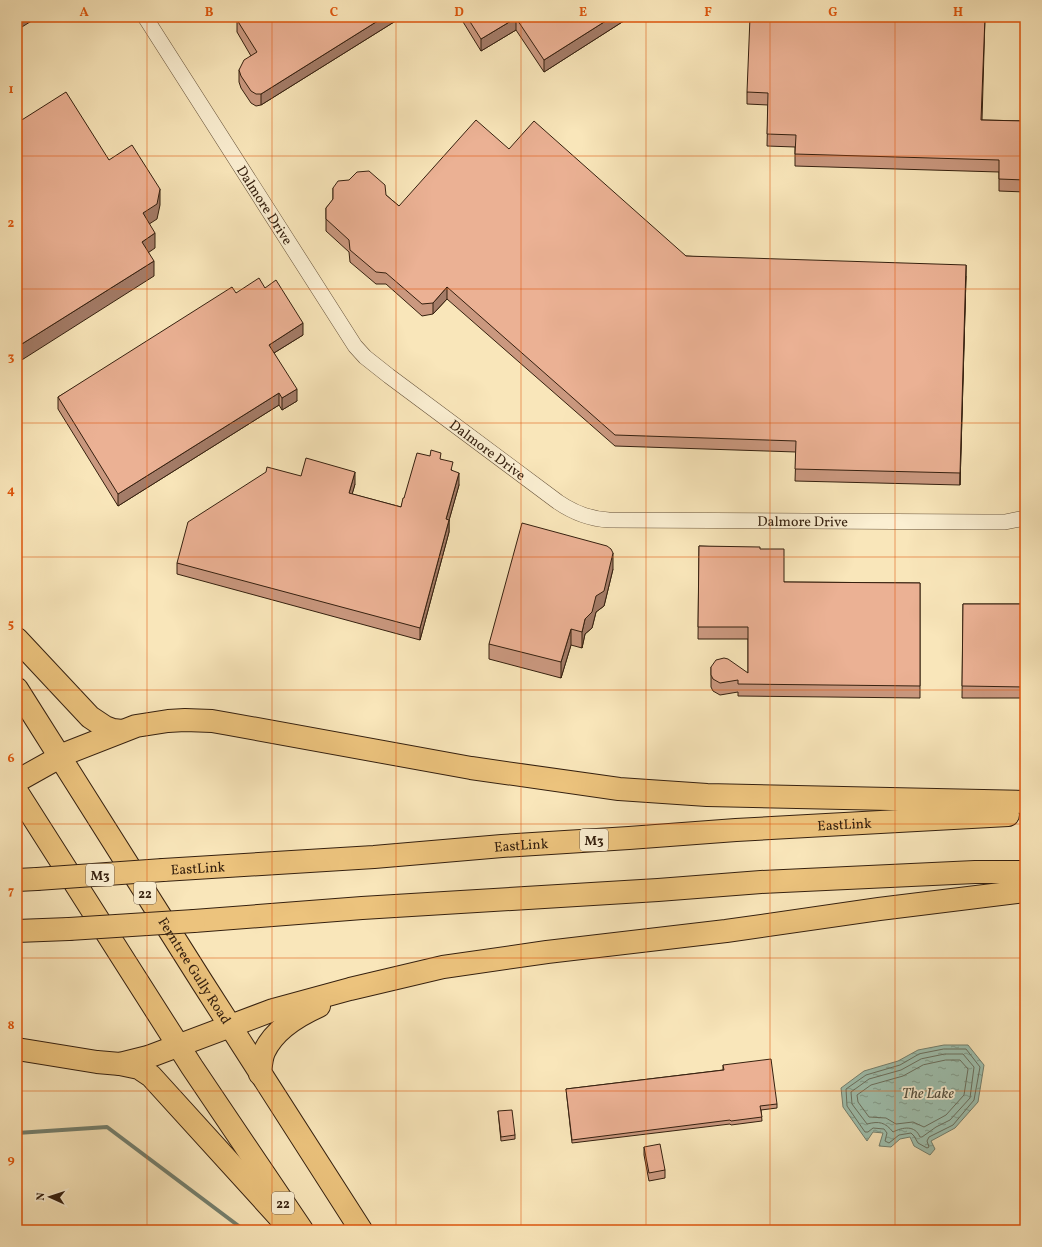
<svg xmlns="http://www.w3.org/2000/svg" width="1042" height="1247" font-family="Vollkorn,serif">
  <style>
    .water { fill: url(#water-ripples); stroke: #74806f }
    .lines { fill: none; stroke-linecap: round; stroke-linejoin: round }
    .shore { stroke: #6a705f; stroke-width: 1 }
    .stream { stroke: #74806f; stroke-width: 4 }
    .street-casing { stroke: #66523a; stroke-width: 16 }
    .primary-casing { stroke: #35200f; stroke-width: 24 }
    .highway-casing { stroke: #35200f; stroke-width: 24 }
    .street { stroke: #fbefd2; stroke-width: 15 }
    .primary { stroke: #ecc37d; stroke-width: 22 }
    .highway { stroke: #ecc37d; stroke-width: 22 }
    .highway-bridge-casing { stroke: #35200f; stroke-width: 24; stroke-linecap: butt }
    .highway-bridge { stroke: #ecc37d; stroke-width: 22 }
    .wall { fill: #ca987f; stroke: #35200f }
    .shaded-wall { fill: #a47c68; stroke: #35200f }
    .building { fill: #ebb194; stroke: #35200f }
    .grid { fill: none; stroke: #df560c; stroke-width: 1; stroke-opacity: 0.55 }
    .labels { text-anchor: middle; stroke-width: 3.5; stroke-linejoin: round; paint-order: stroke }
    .shield { fill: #fbefd2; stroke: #705e4a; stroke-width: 1 }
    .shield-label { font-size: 13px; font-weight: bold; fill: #35200f }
    .street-label { font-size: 14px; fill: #35200f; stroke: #fbefd2 }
    .water-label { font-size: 15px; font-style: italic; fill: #54503f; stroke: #fbefd2 }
    .neatline { fill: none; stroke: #df560c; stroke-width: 1.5 }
    .grid-label { font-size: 13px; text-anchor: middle; font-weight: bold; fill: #df560c }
  </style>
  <defs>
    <pattern id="water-ripples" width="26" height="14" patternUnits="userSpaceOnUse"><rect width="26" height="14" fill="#9ec0af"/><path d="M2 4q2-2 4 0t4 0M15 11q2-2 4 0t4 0" fill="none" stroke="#829c8d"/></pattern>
  </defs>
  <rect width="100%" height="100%" fill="#f9e6ba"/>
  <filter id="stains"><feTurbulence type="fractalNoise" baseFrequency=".005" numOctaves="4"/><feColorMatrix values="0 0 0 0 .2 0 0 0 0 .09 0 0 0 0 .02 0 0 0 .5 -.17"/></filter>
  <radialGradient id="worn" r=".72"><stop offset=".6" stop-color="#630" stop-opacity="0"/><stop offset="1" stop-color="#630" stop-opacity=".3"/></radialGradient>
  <polygon class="water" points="944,1045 968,1045 984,1065 978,1102 955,1128 931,1141 935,1149 930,1155 914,1146 910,1137 900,1139 891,1147 879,1146 883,1133 873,1132 867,1141 843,1107 841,1088 864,1071 898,1061 918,1050"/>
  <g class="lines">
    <g class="shore">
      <polygon points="944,1049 966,1049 980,1067 974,1100 953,1125 929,1137 927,1141 929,1147 927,1148 918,1143 914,1136 911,1133 899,1135 889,1143 885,1141 887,1133 884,1129 873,1128 868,1132 865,1132 847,1106 846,1089 866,1075 900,1065 919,1054"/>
      <path d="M945,1054H963L974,1067L970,1098L950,1120L936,1127L922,1137H920C915,1125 903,1127 893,1132C885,1122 879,1121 867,1124L852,1104L851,1092L869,1079L901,1070L921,1059Z"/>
      <polygon points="946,1060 960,1060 968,1069 964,1095 946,1115 924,1127 913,1122 896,1124 886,1118 869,1117 858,1102 857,1095 871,1085 903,1076 923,1065"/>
    </g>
    <polyline class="stream" points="17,1133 107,1127 244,1230"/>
    <defs>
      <g id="street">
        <path id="s1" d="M145,17L355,346L365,357L389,376L558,502C574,513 589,519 609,520L983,522H1005L1025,518"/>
      </g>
      <g id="primary">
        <path id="s2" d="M17,689L202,982L361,1230"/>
        <polyline points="17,792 192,1067 302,1230"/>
      </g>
      <g id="highway">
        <polyline points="17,639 90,717 105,727 113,730 122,731"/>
        <polyline points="17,781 67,753 136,726 168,721 185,720 212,721 229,724 471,768 619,789 707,795 1025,802"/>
        <path id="s3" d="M163,870L374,857L502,846L629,838L736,830L1008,815"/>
        <polyline points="17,880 37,879"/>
        <polyline points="194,921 362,908 658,890 761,882 975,872 1025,872"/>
        <polyline points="17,931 69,929"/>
        <polyline points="17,1049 97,1062 120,1064 148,1057 273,1010 350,989 443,967 547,952 726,931 879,909 1025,891"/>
        <polyline points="120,1064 139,1068 151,1076 291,1230"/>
        <path d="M260,1074C261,1066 261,1059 264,1052C274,1030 299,1015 319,1006"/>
      </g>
    </defs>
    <use href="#street" class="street-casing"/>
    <use href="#primary" class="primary-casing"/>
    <use href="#highway" class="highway-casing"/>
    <use href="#street" class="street"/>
    <use href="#primary" class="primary"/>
    <use href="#highway" class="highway"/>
    <defs>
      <g id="highway-bridge">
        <polyline points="37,879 163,870"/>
        <polyline points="69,929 194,921"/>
      </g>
    </defs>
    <use href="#highway-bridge" class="highway-bridge-casing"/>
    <use href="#highway-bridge" class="highway-bridge"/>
  </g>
  <g class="wall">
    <polygon points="242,17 402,17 261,105 256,106 251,103 241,88 239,82 239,70 251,56 237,32 237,20"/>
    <polygon points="460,17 630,17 544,72 516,30 481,51"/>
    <polygon points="985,17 982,120 1025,121 1025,192 999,191 999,172 795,166 795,147 767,146 768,105 747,104 747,92"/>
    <polygon points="509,149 686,256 966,276 960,485 795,481 796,452 615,446 447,299 433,314 422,316 386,284 376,284 350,262 349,252 326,231 326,208 333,200 333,188 386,195 399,206"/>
    <polygon points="265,288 303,335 274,353 297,401 282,410 279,405 118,506 58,409 58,397 236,293"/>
    <polygon points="441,459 453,471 459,485 449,520 449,532 420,640 177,574 177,563 301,476 355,484 352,494 401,507 404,498"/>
    <polygon points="699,546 760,549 784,582 920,583 920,698 738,696 738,692 720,695 713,691 711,687 711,667 748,673 748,639 698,639"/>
    <polygon points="613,569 604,606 596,612 592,628 585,634 582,648 571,645 561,678 489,659 489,644"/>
    <polygon points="963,604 1025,604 1025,698 962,698"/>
    <polygon points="723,1065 777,1104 777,1108 761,1110 762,1121 731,1125 730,1124 572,1143 566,1089 723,1070"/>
    <polygon points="498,1111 515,1135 515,1139 501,1141"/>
    <polygon points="644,1147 665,1170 665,1178 649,1181 644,1155"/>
  </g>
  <g class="shaded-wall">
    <polygon points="19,17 38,17 17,30 17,18"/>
    <polygon points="384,17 402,17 261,105 261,94"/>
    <polygon points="612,17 630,17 544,72 544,60"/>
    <polygon points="516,18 516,30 481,51 481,39"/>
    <polygon points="160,189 160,205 157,219 143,228 143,213"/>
    <polygon points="155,233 155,248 142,257 142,242"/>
    <polygon points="154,261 154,276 17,363 17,347"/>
    <polygon points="966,265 966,276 960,485 960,473"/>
    <polygon points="447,287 447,299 433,314 433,303"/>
    <polygon points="303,323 303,335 269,356 269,345"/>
    <polygon points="297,389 297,401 282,410 282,398"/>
    <polygon points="279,393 279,405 118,506 118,494"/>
    <polygon points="355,472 355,484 349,505 349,493"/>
    <polygon points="459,473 459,485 446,531 446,519"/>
    <polygon points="449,520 449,532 420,640 420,628"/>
    <polygon points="613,553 613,569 604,606 596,612 592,628 585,634 582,648 582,632 585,619"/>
    <polygon points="571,629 571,645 561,678 561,662"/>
  </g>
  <g class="building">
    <polygon points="242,17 384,17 261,94 256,94 251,91 241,76 239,70 244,60 257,52 237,20"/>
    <polygon points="467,17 612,17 544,60 516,18 481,39"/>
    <polygon points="750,17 985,17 981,120 1025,121 1025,180 999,179 999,160 795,154 796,135 767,134 768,93 747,92"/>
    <polygon points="66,92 109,160 132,145 160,189 157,204 143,213 155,233 142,242 154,261 17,347 17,123"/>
    <polygon points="476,120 509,149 534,121 686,256 966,265 960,473 795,469 796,441 615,435 447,287 433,303 422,304 386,273 376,272 350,250 349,240 326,219 326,208 333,199 333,188 338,181 349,180 357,172 369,171 385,185 386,195 399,206"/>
    <polygon points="259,278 265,288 276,280 303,323 269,345 297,389 282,398 279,393 118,494 58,397 232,287 236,293"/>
    <polygon points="431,450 441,453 440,459 453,462 451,470 459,473 446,519 449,520 420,628 177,563 188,522 266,472 267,467 301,476 306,458 355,472 349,493 401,507 403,498 404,498 417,453 430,456"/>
    <polygon points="522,523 607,546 611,549 613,553 604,591 596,596 592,612 585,619 582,632 571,629 561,662 489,644"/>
    <polygon points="699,546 760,547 760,549 784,549 784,582 920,583 920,686 738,684 738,680 720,683 713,679 711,675 711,667 716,660 724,658 728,659 748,673 748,627 698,627"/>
    <polygon points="963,604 1025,604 1025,687 962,686"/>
    <polygon points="771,1059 777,1104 760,1106 762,1117 731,1121 730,1120 572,1140 566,1089 724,1070 723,1065"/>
    <polygon points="512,1110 515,1135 501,1137 498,1111"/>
    <polygon points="660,1144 665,1170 649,1173 644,1147"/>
    <polygon points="756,1226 757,1230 738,1230"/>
    <polygon points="814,1226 815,1230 798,1230 798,1229"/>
  </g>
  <path class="grid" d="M147,17V1230M272,17V1230M396,17V1230M521,17V1230M646,17V1230M770,17V1230M895,17V1230M17,156H1025M17,289H1025M17,423H1025M17,557H1025M17,690H1025M17,824H1025M17,958H1025M17,1091H1025"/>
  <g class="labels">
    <g class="shield">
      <rect x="580" y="829" width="28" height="22" rx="3"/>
      <rect x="86" y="864" width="28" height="22" rx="3"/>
      <rect x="134" y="882" width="22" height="22" rx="3"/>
      <rect x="272" y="1192" width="22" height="22" rx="3"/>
    </g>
    <g class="shield-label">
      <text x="594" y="845">M3</text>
      <text x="100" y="880">M3</text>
      <text x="145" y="898">22</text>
      <text x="283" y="1208">22</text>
    </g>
    <g class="street-label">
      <text dy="5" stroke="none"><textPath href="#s1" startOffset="223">Dalmore Drive</textPath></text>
      <text dy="5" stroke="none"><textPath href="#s1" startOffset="559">Dalmore Drive</textPath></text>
      <text dy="5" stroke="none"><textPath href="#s1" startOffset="895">Dalmore Drive</textPath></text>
      <text dy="5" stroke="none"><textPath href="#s3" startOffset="683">EastLink</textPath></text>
      <text dy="5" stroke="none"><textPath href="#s3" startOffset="359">EastLink</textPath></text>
      <text dy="5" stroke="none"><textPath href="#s3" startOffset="35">EastLink</textPath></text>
      <text dy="5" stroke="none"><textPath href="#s2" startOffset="333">Ferntree Gully Road</textPath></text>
    </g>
    <g class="water-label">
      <text x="928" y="1098">The Lake</text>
    </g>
  </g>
  <rect width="1042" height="1247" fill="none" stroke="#f9e6ba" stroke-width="44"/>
  <g transform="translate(50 1197) rotate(273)" stroke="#fbefd2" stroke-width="3" paint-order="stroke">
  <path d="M0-3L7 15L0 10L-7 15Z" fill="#35200f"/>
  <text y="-6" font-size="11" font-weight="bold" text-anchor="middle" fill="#35200f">N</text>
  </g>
  <rect x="22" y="22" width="998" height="1203" class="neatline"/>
  <g class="grid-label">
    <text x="84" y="16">A</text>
    <text x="209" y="16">B</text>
    <text x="334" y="16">C</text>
    <text x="459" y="16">D</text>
    <text x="583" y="16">E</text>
    <text x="708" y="16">F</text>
    <text x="833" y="16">G</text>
    <text x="958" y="16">H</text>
    <text x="11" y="93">1</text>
    <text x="11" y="227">2</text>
    <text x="11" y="361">3</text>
    <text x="11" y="494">4</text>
    <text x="11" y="628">5</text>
    <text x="11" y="762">6</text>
    <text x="11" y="895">7</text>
    <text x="11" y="1029">8</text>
    <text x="11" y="1163">9</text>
  </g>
  <rect width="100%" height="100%" filter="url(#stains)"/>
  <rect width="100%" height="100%" fill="url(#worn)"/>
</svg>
